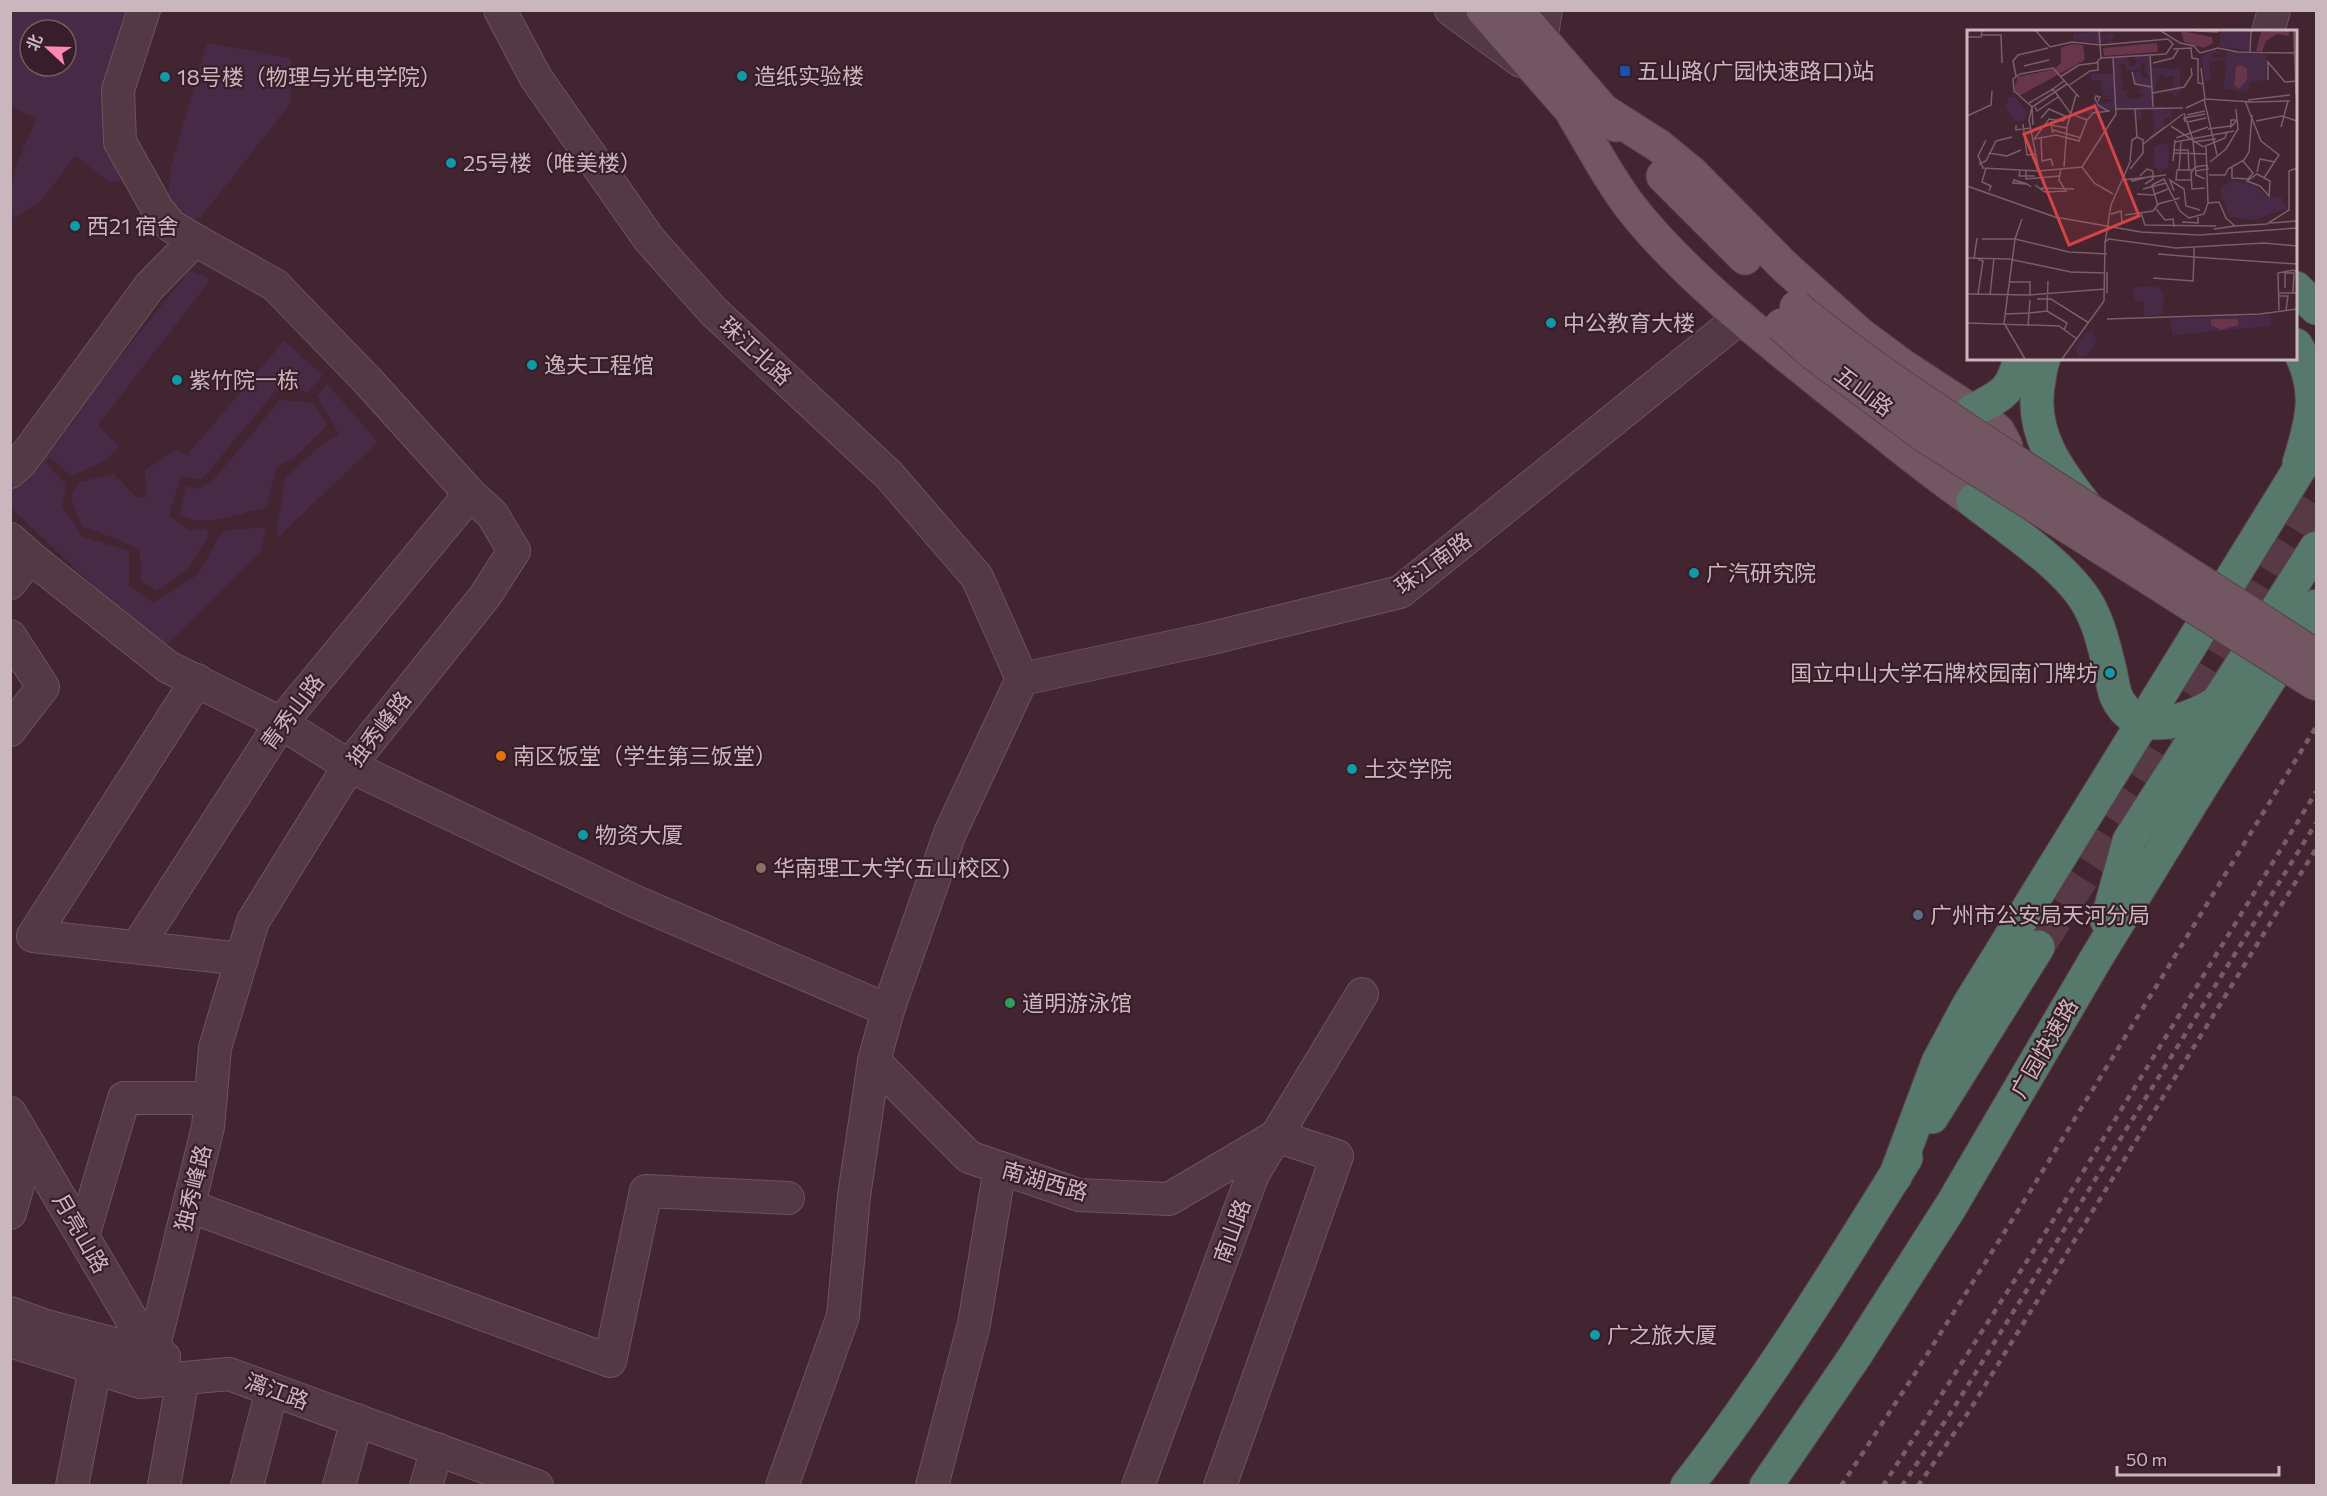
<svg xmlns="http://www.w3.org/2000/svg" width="2327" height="1496" font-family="Commissioner,'Noto Sans SC',sans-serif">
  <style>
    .green { fill: #472b46; fill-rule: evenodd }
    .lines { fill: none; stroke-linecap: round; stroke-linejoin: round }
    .highway-tunnel { stroke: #583a46; stroke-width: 33; stroke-dasharray: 33 16; stroke-linecap: butt }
    .minor-casing { stroke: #6c545e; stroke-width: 34 }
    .major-casing { stroke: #584049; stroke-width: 35 }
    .highway-casing { stroke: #5a414b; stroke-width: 35 }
    .minor { stroke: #523943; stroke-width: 32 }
    .major { stroke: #725762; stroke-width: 33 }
    .highway { stroke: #56796b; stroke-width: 33 }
    .rail { stroke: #795b67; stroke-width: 4.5; stroke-dasharray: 6 6; stroke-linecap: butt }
    .major-bridge-casing { stroke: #584049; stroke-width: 35; stroke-linecap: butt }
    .major-bridge { stroke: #725762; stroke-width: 33 }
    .transit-dot { fill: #1a4fb4; stroke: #381e28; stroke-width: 2 }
    .culture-dot { fill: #0f9aa8; stroke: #381e28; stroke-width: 2 }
    .food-dot { fill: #e8710a; stroke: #381e28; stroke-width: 2 }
    .education-dot { fill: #8d6e63; stroke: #381e28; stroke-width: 2 }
    .service-dot { fill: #5c6f8a; stroke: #381e28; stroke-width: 2 }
    .leisure-dot { fill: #2e9e5b; stroke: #381e28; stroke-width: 2 }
    .labels { text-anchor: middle; stroke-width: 4.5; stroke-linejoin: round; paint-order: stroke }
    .poi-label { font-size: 22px; fill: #ccb6be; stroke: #381e28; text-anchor: start }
    .street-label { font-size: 22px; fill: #ccb6be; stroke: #381e28 }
    .inset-road { fill: none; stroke: #7a5e69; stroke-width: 1.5 }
    .view { fill: #d44446; fill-opacity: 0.15; stroke: #d44446; stroke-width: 3 }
    .inset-edge { fill: none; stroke: #ccb6be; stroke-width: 3 }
  </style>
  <rect width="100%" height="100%" fill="#432431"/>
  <g class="green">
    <path d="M11,11H138L109,102L131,178L111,182L75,156L41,201L14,218C1,186 25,148 36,119L11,106ZM30,30H66V66H30Z"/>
    <polygon points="207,43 291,58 291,103 200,218 180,223 168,197 171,167"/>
    <polygon points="190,270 211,279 98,425 119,446 107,460 71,476 50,457 45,462 66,484 62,507 83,537 129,551 129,585 153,603 197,575 223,531 266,527 261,551 162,650 11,508 11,486 33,465"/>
    <polygon points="284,341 323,375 308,392 279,387 202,479 181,477 169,516 190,531 206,528 209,535 190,567 157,591 141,581 140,552 131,545 82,526 71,498 79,482 114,474 135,496 146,498 145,470 176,450 187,455"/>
    <polygon points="327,384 378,442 276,539 285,478 321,445 339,434 317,396"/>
    <path d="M280,400L313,403L327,425L293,459L276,467L267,507C241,513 204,529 180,515L186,486L200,489L216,477Z"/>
  </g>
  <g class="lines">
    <polyline class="highway-tunnel" points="2038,947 2214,672 2316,504"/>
    <defs>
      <g id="minor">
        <polyline points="500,10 536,78 649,239 713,311 889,475 977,577 1022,679"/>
        <polyline points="1451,10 1521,61"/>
        <polyline points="2268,32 2274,10"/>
        <polyline points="1541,40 1546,10"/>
        <polyline points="10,472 21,462 149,287 195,240 171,226 158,210 120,142 118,90 144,10"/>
        <polyline points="10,539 30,557 168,667 281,723 349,766 634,901 888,1010"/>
        <polyline points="10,583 30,557"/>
        <polyline points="10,636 43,687 10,730"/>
        <polyline points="1022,679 1208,639 1400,592 1741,317"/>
        <polyline points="197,680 33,936 242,959"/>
        <polyline points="137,947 281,723 470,494"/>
        <polyline points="874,1061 969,1157 1079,1195 1169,1199 1276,1136 1337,1156 1220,1486"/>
        <polyline points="10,1113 152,1354"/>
        <polyline points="189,1206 610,1361 646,1191 788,1198"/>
        <polyline points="10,1213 29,1145"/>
        <polyline points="83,1236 124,1098 211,1098"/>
        <polyline points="10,1313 46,1326 164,1357"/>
        <polyline points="10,1341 140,1382 229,1374 537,1486"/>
        <polyline points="152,1354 208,1127 215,1048 253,921 349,766 485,596 514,551 492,514 470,494 367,380 275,285 195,240"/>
        <polyline points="72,1486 95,1368"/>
        <polyline points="164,1486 183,1378"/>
        <polyline points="247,1486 272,1390"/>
        <polyline points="339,1486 357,1420"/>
        <polyline points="426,1486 437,1449"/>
        <polyline points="782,1486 843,1316 854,1196 874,1061 888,1010 950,833 1022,679"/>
        <polyline points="932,1486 974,1324 1000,1168"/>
        <polyline points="1138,1486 1253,1174 1362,994"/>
      </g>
      <g id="major">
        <polyline points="1483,10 1589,131"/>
        <polyline points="1516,10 1616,125"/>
        <path d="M1574,116C1592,146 1608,177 1629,205C1680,271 1757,332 1822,384C1872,423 1920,465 1973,501L1994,481L2004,464L2006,446L1998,431L1984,419L1903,366L1860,334L1784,266L1692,173L1659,146L1601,109"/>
        <polyline points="1663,176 1745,258"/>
      </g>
      <g id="highway">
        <polyline points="2296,288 2316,308"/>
        <path d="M2296,345C2321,387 2313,419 2299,463"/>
        <path d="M2044,358C2040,367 2040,377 2038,386C2031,434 2057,469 2085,505"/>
        <path d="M1972,411C2002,395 2011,393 2020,358"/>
        <path d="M1973,501C2007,528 2063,564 2086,601C2099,622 2104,646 2110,670C2112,678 2113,688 2116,696C2135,739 2185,722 2215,704"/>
        <polyline points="2107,921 2129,841 2316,548"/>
        <polyline points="1932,1117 2038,947"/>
        <polyline points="1895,1177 1938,1062 1968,1006 2316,442"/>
        <path d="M1687,1486C1768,1382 1837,1269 1906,1158"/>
        <polyline points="1766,1486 1855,1356 1951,1206 2097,957 2201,787 2316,606"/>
      </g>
    </defs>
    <use href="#minor" class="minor-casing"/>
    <use href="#major" class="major-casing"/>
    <use href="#highway" class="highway-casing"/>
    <use href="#minor" class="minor"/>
    <use href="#major" class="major"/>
    <use href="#highway" class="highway"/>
    <g class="rail">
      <polyline points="1841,1486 1916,1372 2026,1198 2316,727"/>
      <polyline points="1883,1486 2059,1211 2316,792"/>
      <polyline points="1902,1486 1955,1406 2316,823"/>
      <polyline points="1918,1486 1968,1413 2316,849"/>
    </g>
    <defs>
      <g id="major-bridge">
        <path d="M1796,307C1857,358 1923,401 1988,444C2097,516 2207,585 2316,656"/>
        <polyline points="1781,325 1815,355 1925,436 2316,684"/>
      </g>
    </defs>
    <use href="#major-bridge" class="major-bridge-casing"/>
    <use href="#major-bridge" class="major-bridge"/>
  </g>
  <rect class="transit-dot" x="1619" y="65" width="12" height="12" rx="3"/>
  <g class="culture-dot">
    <circle cx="742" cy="76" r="6"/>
    <circle cx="165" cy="77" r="6"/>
    <circle cx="451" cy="163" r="6"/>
    <circle cx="75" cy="226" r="6"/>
    <circle cx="1551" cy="323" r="6"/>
    <circle cx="532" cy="365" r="6"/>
    <circle cx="177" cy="380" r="6"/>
    <circle cx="1694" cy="573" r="6"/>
    <circle cx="2110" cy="673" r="6"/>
    <circle cx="1352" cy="769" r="6"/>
    <circle cx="583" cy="835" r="6"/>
    <circle cx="1595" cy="1335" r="6"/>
  </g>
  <circle class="food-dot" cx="501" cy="756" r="6"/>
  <circle class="education-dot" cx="761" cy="868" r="6"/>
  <circle class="service-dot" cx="1918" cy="915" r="6"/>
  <circle class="leisure-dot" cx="1010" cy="1003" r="6"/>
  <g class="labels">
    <g class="poi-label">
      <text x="1637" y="79">五山路(广园快速路口)站</text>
      <text x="754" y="84">造纸实验楼</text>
      <text x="177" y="85">18号楼（物理与光电学院）</text>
      <text x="463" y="171">25号楼（唯美楼）</text>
      <text x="87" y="234">西21 宿舍</text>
      <text x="1563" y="331">中公教育大楼</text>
      <text x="544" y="373">逸夫工程馆</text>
      <text x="189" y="388">紫竹院一栋</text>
      <text x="1706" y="581">广汽研究院</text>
      <text x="2098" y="681" text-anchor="end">国立中山大学石牌校园南门牌坊</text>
      <text x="513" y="764">南区饭堂（学生第三饭堂）</text>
      <text x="1364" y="777">土交学院</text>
      <text x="595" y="843">物资大厦</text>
      <text x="773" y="876">华南理工大学(五山校区)</text>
      <text x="1930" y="923">广州市公安局天河分局</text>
      <text x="1022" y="1011">道明游泳馆</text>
      <text x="1607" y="1343">广之旅大厦</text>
    </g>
    <g class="street-label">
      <text transform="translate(756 351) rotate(43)" y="8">珠江北路</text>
      <text transform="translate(1864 391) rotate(37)" y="8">五山路</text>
      <text transform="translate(1433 563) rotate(-36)" y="8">珠江南路</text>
      <text transform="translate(292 712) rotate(-53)" y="8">青秀山路</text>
      <text transform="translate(379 729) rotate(-52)" y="8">独秀峰路</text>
      <text transform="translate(2044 1048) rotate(-60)" y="8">广园快速路</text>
      <text transform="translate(1045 1181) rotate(16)" y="8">南湖西路</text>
      <text transform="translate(193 1188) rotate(-76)" y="8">独秀峰路</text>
      <text transform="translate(1232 1231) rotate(-70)" y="8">南山路</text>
      <text transform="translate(81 1233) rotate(60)" y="8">月亮山路</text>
      <text transform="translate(277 1391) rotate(20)" y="8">漓江路</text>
    </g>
  </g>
  <g transform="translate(1967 30)">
    <rect width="330" height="330" fill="#432431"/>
    <path d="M107,1L110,4L134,1L135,7L144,3L148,7L143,10L147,12L141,13V8L131,13L106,10ZM253,1H282V20L253,17ZM248,20L258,24L247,23L245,28H259V21L300,24L299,50L283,52L281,62L257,59L259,30L242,32L244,51H238L234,26ZM168,26H185L186,38L217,39L213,41V56L218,57L208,66L202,62L197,65L205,58L208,46L198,47L196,52L197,43L192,45V57L190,47L186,77H197L198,86L199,80L203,79L205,88H198L197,96L182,106L187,100L185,79H174L175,89H170L169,79L136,80L122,85L118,81L127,71L132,75L133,71L138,74L145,70L135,67H149L136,65L134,51L125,50L123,44H147L146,27H161L163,36L170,34ZM174,33H181L177,36L182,48H175L174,41L166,43L168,53L178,57L171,60L176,65L174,69H162L158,66L161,61H155L154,66L155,49L151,47L154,46V37L150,34H157L160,41L174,39ZM42,67L49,68L60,83L57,91H48L38,77ZM197,112L202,118L201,137L193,142L186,135L187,117ZM265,150L289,155L299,166L314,167L320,179L286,190L262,187L253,159ZM190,256L197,264L196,284L177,286V266L176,271H167V257ZM303,285L304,296L205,305L204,289ZM126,302L130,313L119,326L111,327L108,316L119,303Z" fill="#472b46" fill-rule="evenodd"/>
    <path d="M214,1L245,7L246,13L237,18L217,12ZM322,1V6L310,4L299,11L295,22L289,21L294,2ZM190,13L191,22L137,26L136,18ZM104,14L116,15L118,30L52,66L47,59L51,47L87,39L94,33V18ZM274,35L280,38V50L272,59L267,55L269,37ZM244,289H271V295L254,300L244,295Z" fill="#69354b"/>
    <path class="inset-road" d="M1,1L0,7H14L15,1M69,1L83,17L105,12L134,15L201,9L206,14L199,24L134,28L129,33L112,35L93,47M132,1L134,28M194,1L213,13L227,16L233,23M229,1L251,2M327,1L329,65M15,5H34L35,33M206,19L224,18L225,28L231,29V53L236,54M233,23L251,18L271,22L328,23M283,23L284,1M183,25L186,77M300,31L318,52L330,51M301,31V50M186,33L206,28L211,20M57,36L82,30M234,38L238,69M165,42L168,54L185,57M49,46L46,31L51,25L81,18M97,51L86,59L104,84L120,90L126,83L143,81M101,56L123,41L131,40V32M186,63L217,57L225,45L224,38M237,69L250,125M281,70L323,65M131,71L133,67L129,66L128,69L132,76L141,81M278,71L294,111L312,125L297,148M286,72L323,71M62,73L86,59M68,77L70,81L91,67M219,78L238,69L286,72M149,79L216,78M168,79L170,107M217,83L226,110L229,145L238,149M220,85L238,81M0,86L24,75L25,61M74,88L82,79L100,87M269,91L264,97V90H270M289,91L315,86L330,91M218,92L217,88L238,84M221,92L239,88M56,94L60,125L68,124M49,95V100L64,98M66,95L65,77L100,54M204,96L236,117L258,108L260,102M314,97L321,71M241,99L264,96M86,100L114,108M86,103L84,95L100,98M74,108L75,131L84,129L86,136M183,108L198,97M209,108L241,97M67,109L89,105L112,111L120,90M67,109L82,89L96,91L99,87M19,110L11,126L16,138L72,141L115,137M208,112L267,101M226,112L249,109M176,114L216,84M207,120H221L222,140M22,123L40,126L54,120M207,123L239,124M163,130L165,110L170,107M206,131L208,110M243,132L259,119L271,99L269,79M12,134L19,131L29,111L45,107M97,137L100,97L109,65M115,137L149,84L146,27M115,137L127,153L146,164M265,137V148L281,149L286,143L276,131M19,138L15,152L24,156L22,161M163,139L176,123V110L170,107M212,140L214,112M53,141L52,146H68M59,141V149L92,146M72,141L62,90L65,77L47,61L46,49L53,44L86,38L112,67M228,141L241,139L240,135L228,137L224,143L225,159L238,158M290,142L293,129L308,132M290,144L303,151L302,166L293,156L280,151ZM242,145H258L261,139L277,130L282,122L285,85M173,146L180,139L186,141V149L178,154M164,148L165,151L185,146M156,150L199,145M225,150H209L210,140H226M60,154L46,153L47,150L60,154L64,157M68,155L78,162L99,161L92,150L94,138M0,156L88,187L174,202L232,205L330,198M74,158L107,159M176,159L199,153M207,161L203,150L217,159L219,176L233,180M170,164L186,165L201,159M241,173L252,172L259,188L268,196L300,194L322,180V141L330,138M191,176L185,155L197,149L213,181L222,188L237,184L241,173L239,117M189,179L198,190L206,189L207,197M174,183L178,195L249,196M144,184L154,181L155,192M158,185L186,181L191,174L213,168M55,189L48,209L37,293L58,329M215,192L231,193V187M303,193L330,191M247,199L268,196M15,209H48L102,222L140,224M137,212L142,209L209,218L297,213L330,216M191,224L227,227V217M0,228L42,229L104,242L137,243M7,229L10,208M186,248L226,251L227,227L330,234M81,251L80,281L100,293L97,300M43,252H63V265M318,258V243H327L326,263M140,263V242M311,263H330M0,264L63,265L138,259M11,264L16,231L11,229M23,265L27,228M311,266H321L319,280M70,269H84L122,293M312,280L311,243L327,240L330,243M38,284L62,283L63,270M140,289L293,284L330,279M0,293L92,296L110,309M61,296L62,283L80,281M95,329L137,271L138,213L144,175L164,130"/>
    <path class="view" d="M128,76L172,186L102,215L57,104Z"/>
    <rect width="330" height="330" class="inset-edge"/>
  </g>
  <rect width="2327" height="1496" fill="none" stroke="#ccb6be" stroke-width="24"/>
  <g transform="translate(48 48) rotate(292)"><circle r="28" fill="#381e28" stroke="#735b64" stroke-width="1.5"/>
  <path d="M0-4.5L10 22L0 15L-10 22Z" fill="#fe89b5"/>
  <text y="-9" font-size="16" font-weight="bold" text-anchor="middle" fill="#ccb6be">北</text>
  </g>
  <path d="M2117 1466v9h162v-9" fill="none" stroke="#ccb6be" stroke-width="3"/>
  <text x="2126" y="1466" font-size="18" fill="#ccb6be" stroke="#381e28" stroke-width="4.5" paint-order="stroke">50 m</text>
</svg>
